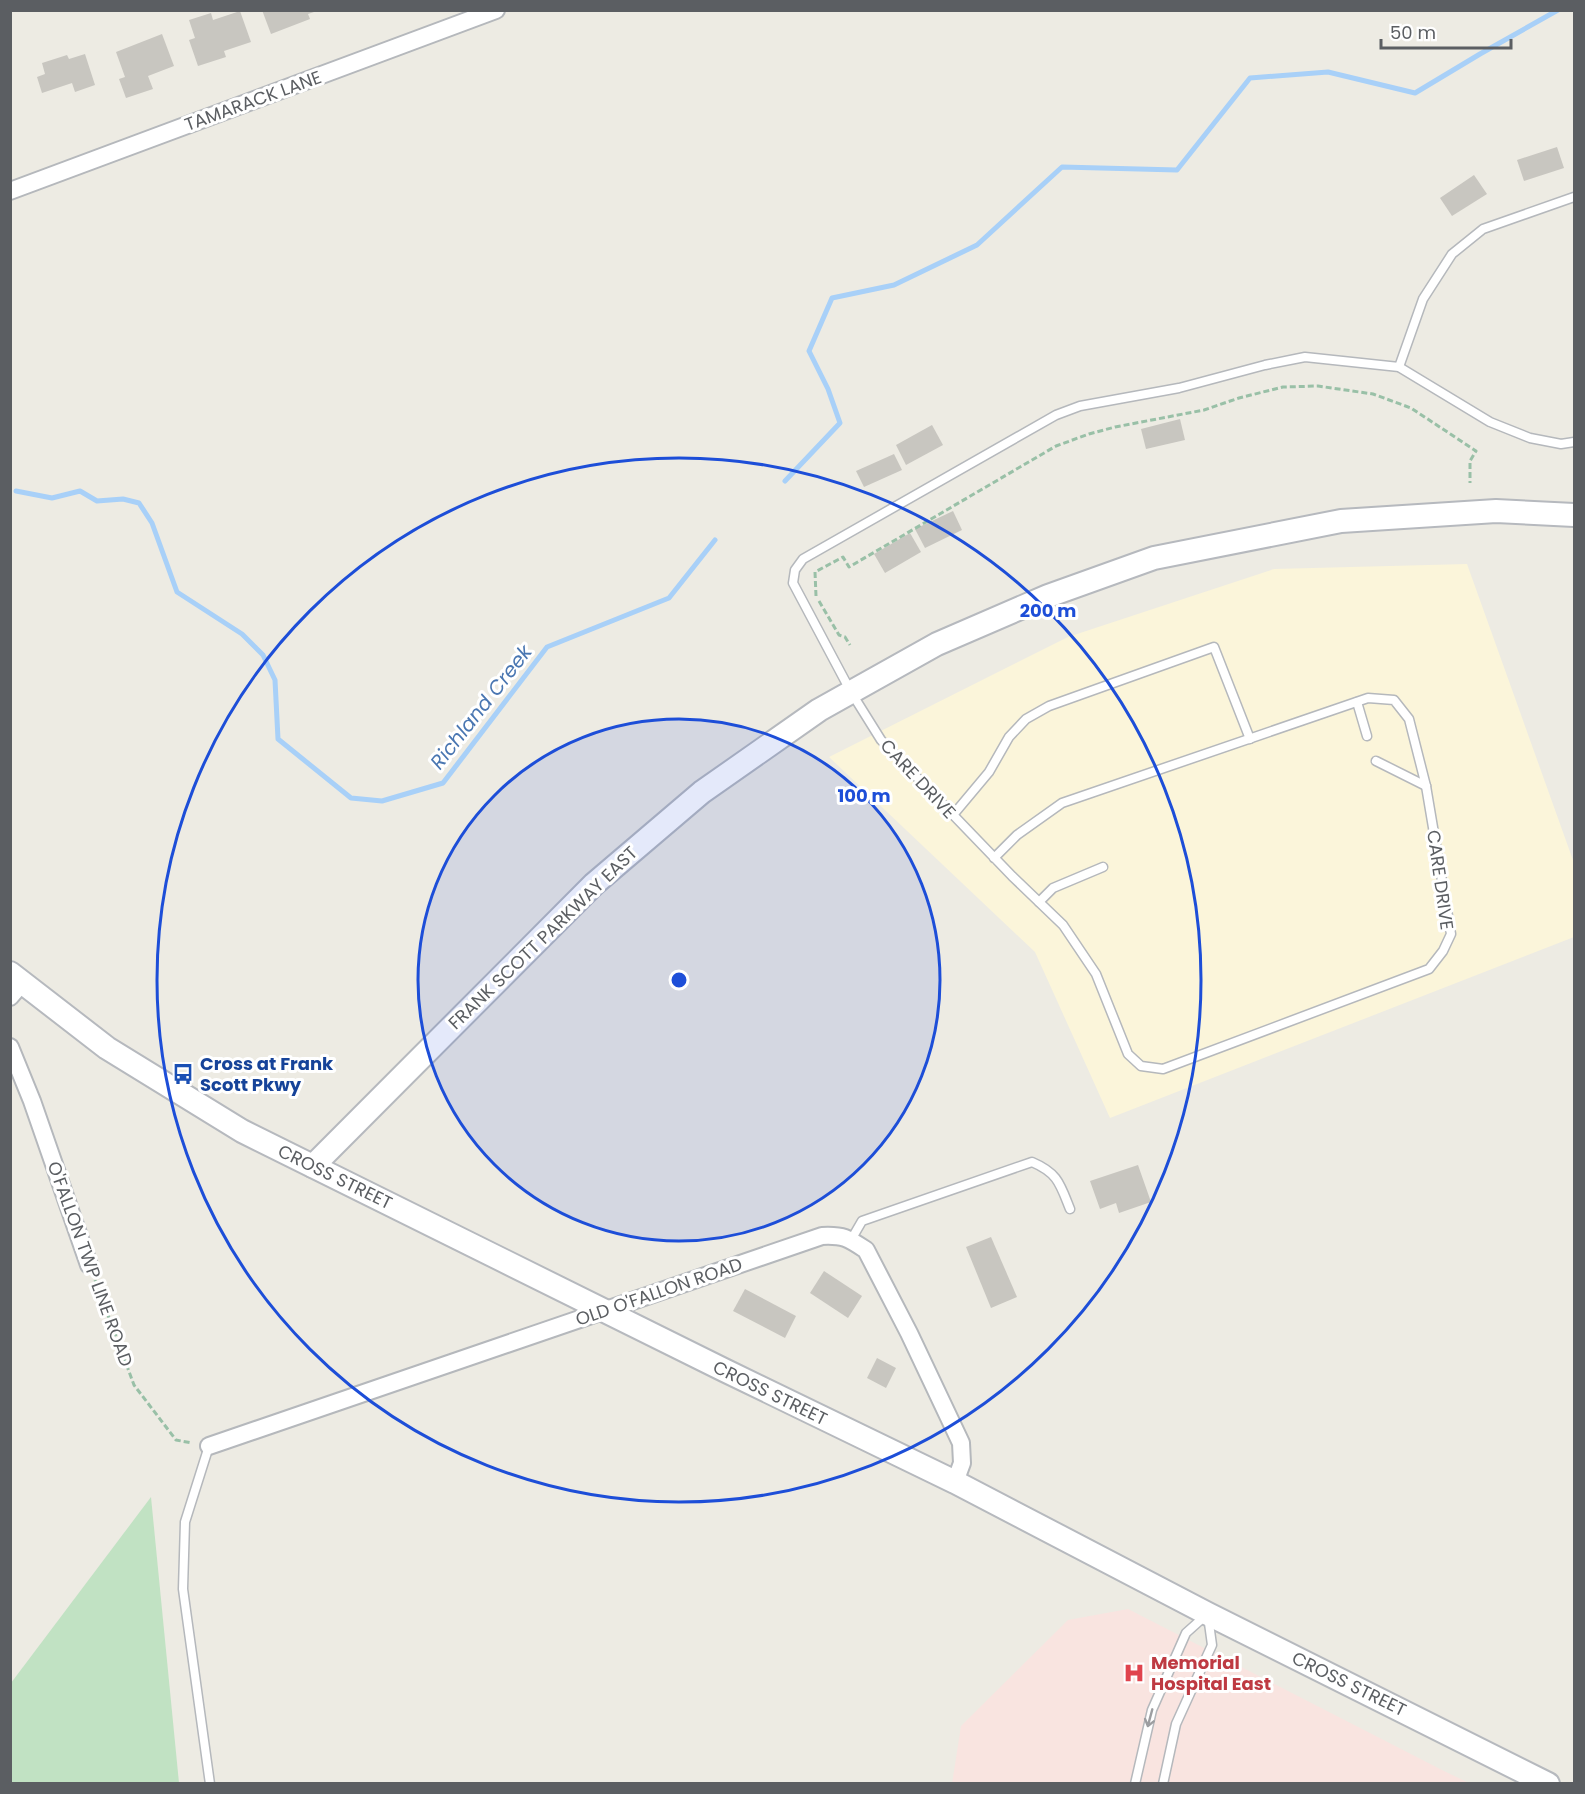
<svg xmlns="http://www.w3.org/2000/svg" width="1585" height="1794" font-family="Poppins,sans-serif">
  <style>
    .commercial { fill: #fbf5da }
    .medical { fill: #f9e4e0 }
    .green { fill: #c1e2c3 }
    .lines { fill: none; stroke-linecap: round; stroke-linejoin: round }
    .stream { stroke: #a8d0f8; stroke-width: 5 }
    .building { fill: #c8c6c0 }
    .service-casing { stroke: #b5b8bc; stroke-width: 11 }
    .minor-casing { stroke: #b5b8bc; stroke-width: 20 }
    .secondary-casing { stroke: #b6b9be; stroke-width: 26 }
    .path { stroke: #99c0a7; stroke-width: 3; stroke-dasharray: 6 3; stroke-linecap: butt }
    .service { stroke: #fff; stroke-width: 8 }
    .minor { stroke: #fff; stroke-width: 16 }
    .secondary { stroke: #fff; stroke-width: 22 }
    .oneway { stroke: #9d9ea1 }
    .ring { fill: none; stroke: #1d4ed8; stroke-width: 3 }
    .labels { text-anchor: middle; stroke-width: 6; stroke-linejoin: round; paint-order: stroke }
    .street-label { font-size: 18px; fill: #5b5e62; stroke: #fff }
    .transit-label { font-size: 18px; font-weight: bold; fill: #164399; stroke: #fff; text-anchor: start }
    .health-label { font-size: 18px; font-weight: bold; fill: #be3a42; stroke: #fff; text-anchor: start }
    .water-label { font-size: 20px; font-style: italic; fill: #4976b1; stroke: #fff }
    .centre { fill: #1d4ed8; stroke: #fff; stroke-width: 3 }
    .ring-label { font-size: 18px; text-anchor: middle; font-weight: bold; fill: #1d4ed8; stroke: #fff; stroke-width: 6; stroke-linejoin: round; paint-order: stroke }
  </style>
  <rect width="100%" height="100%" fill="#edebe3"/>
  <polygon class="commercial" points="1467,564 1574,863 1574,937 1110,1118 1035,952 829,757 1068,637 1274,569"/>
  <polygon class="medical" points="1128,1609 1444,1771 1469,1783 952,1784 961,1726 1068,1620"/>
  <polygon class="green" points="151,1497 179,1783 11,1783 11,1683"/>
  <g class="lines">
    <g class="stream">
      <polyline points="785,481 840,423 828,389 809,351 832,298 894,285 977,245 1062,167 1177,170 1250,78 1328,72 1415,93 1480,54 1558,10"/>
      <polyline points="16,491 52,498 80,491 97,501 123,499 139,503 152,523 177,592 242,634 263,655 275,680 278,739 351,798 382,801 443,783 547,647 669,598 715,540"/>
    </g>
  </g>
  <g class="building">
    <polygon points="262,10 317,10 317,11 308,14 310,19 271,34"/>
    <polygon points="240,11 251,42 224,51 226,57 198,66 189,40 195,38 189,20 211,13 213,20"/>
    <polygon points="162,34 174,66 148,76 153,89 126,98 119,79 125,77 116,52"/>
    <polygon points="85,54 95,85 75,92 72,83 42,93 37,77 45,74 42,63 67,55 69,59"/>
    <polygon points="1557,147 1564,168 1524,181 1517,160"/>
    <polygon points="1474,175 1487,194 1452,216 1440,198"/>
    <polygon points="1180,419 1185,440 1146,449 1141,429"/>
    <polygon points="932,425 943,445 906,465 896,445"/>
    <polygon points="894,454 902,470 864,487 856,471"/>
    <polygon points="953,511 962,530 925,548 915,529"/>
    <polygon points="910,533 921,552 885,573 874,554"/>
    <polygon points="1138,1165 1151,1202 1119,1213 1116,1203 1100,1209 1090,1181"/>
    <polygon points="991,1237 1017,1297 991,1308 966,1247"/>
    <polygon points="824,1271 862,1296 848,1318 810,1293"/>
    <polygon points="745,1289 796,1316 785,1338 733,1311"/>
    <polygon points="877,1358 896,1368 886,1388 867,1378"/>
  </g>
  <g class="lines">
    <defs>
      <g id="service">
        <polyline points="1399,367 1423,299 1452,254 1483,229 1574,197"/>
        <polyline points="1357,702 1367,736"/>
        <polyline points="1376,761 1426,786"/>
        <polyline points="953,815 989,772 1009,737 1026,719 1049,706 1214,647 1250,739"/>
        <polyline points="994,858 1017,835 1062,803 1368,698 1394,700 1409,719 1426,786 1451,934 1443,951 1429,969 1163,1069 1141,1066 1128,1054 1096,974 1063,925 1012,876 881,740 851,692 793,583 795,570 803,559 1056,415 1080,406 1179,388 1265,365 1305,357 1399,367 1490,422 1530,438 1561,444 1574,442"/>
        <polyline points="1039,902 1053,888 1103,867"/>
        <path d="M851,1240L862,1221L1032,1162C1058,1173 1060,1184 1070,1209"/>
        <polyline points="209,1446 185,1522 183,1589 210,1784"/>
        <polyline points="1135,1784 1152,1710 1186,1633 1205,1616"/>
        <polyline points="1163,1784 1176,1724 1212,1645 1208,1616"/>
      </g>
      <g id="minor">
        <polyline points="10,191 496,10"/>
        <polyline points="10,997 22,983"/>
        <polyline points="10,1047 32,1101 89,1265"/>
        <path d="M209,1446L822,1236C844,1235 848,1238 866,1250L909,1333L961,1443L962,1463L955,1482"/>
      </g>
      <g id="secondary">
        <polyline points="10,973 107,1048 242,1131 724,1370 955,1482 1208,1614 1548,1784"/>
        <polyline points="313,1166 594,884 702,792 819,710 937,644 1048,596 1154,558 1341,521 1496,511 1574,515"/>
      </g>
    </defs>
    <use href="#service" class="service-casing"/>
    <use href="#minor" class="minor-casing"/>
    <use href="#secondary" class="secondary-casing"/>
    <g class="path">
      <polyline points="816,596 815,572 843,557 849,567 1056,446 1089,434 1115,427 1204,410 1239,398 1283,387 1318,386 1373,394 1411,408 1476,451 1470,461 1470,483"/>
      <polyline points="819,601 839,635 845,637 850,645"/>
      <polyline points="95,1280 134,1385 176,1440 192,1443"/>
    </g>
    <use href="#service" class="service"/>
    <use href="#minor" class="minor"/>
    <use href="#secondary" class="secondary"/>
  </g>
  <defs><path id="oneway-shaft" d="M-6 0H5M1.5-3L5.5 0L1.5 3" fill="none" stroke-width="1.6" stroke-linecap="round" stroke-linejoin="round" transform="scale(1.5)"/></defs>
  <use class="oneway" href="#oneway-shaft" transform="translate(1150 1718) rotate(105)"/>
  <circle cx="679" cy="980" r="261" fill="#1d4ed8" fill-opacity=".12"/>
  <g class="ring">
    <circle cx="679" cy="980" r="261"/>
    <circle cx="679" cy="980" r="522"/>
  </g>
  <defs>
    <symbol id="bus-bare" viewBox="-9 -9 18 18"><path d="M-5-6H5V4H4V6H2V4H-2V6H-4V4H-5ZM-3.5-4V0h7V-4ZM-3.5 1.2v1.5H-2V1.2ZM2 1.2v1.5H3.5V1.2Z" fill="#1a4fb4" stroke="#fff" stroke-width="2.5" paint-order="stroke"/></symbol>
    <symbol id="hospital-bare" viewBox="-9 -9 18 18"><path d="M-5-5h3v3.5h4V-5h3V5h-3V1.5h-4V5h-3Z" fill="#e0444e" stroke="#fff" stroke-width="2.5" paint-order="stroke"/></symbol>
  </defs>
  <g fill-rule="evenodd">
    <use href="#bus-bare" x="168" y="1059" width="30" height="30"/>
    <use href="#hospital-bare" x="1119" y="1658" width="30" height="30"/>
  </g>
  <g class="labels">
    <g class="street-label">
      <text transform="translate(253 101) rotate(-20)" y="6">TAMARACK LANE</text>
      <text transform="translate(918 779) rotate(47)" y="6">CARE DRIVE</text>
      <text transform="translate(1440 880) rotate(82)" y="6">CARE DRIVE</text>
      <text transform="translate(543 938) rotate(-44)" y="6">FRANK SCOTT PARKWAY EAST</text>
      <text transform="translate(335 1177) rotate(26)" y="6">CROSS STREET</text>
      <text transform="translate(90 1264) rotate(70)" y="6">O'FALLON TWP LINE ROAD</text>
      <text transform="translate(659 1292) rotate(-19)" y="6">OLD O'FALLON ROAD</text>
      <text transform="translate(770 1393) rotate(26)" y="6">CROSS STREET</text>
      <text transform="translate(1349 1684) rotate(26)" y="6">CROSS STREET</text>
    </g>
    <g class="transit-label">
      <text x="200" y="1070">Cross at Frank<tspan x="200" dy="21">Scott Pkwy</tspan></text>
    </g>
    <g class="health-label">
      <text x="1151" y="1669">Memorial<tspan x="1151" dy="21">Hospital East</tspan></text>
    </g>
    <g class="water-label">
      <text transform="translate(481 707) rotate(-52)" y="7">Richland Creek</text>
    </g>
  </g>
  <circle cx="679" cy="980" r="9" class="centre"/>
  <g class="ring-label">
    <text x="1048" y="617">200 m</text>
    <text x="864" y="802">100 m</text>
  </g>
  <rect width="1585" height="1794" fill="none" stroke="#5b5e62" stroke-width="24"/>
  <path d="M1381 39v9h130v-9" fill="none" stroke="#5b5e62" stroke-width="3"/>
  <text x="1390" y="39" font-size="18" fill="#5b5e62" stroke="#ffffff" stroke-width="4.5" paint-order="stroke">50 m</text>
</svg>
